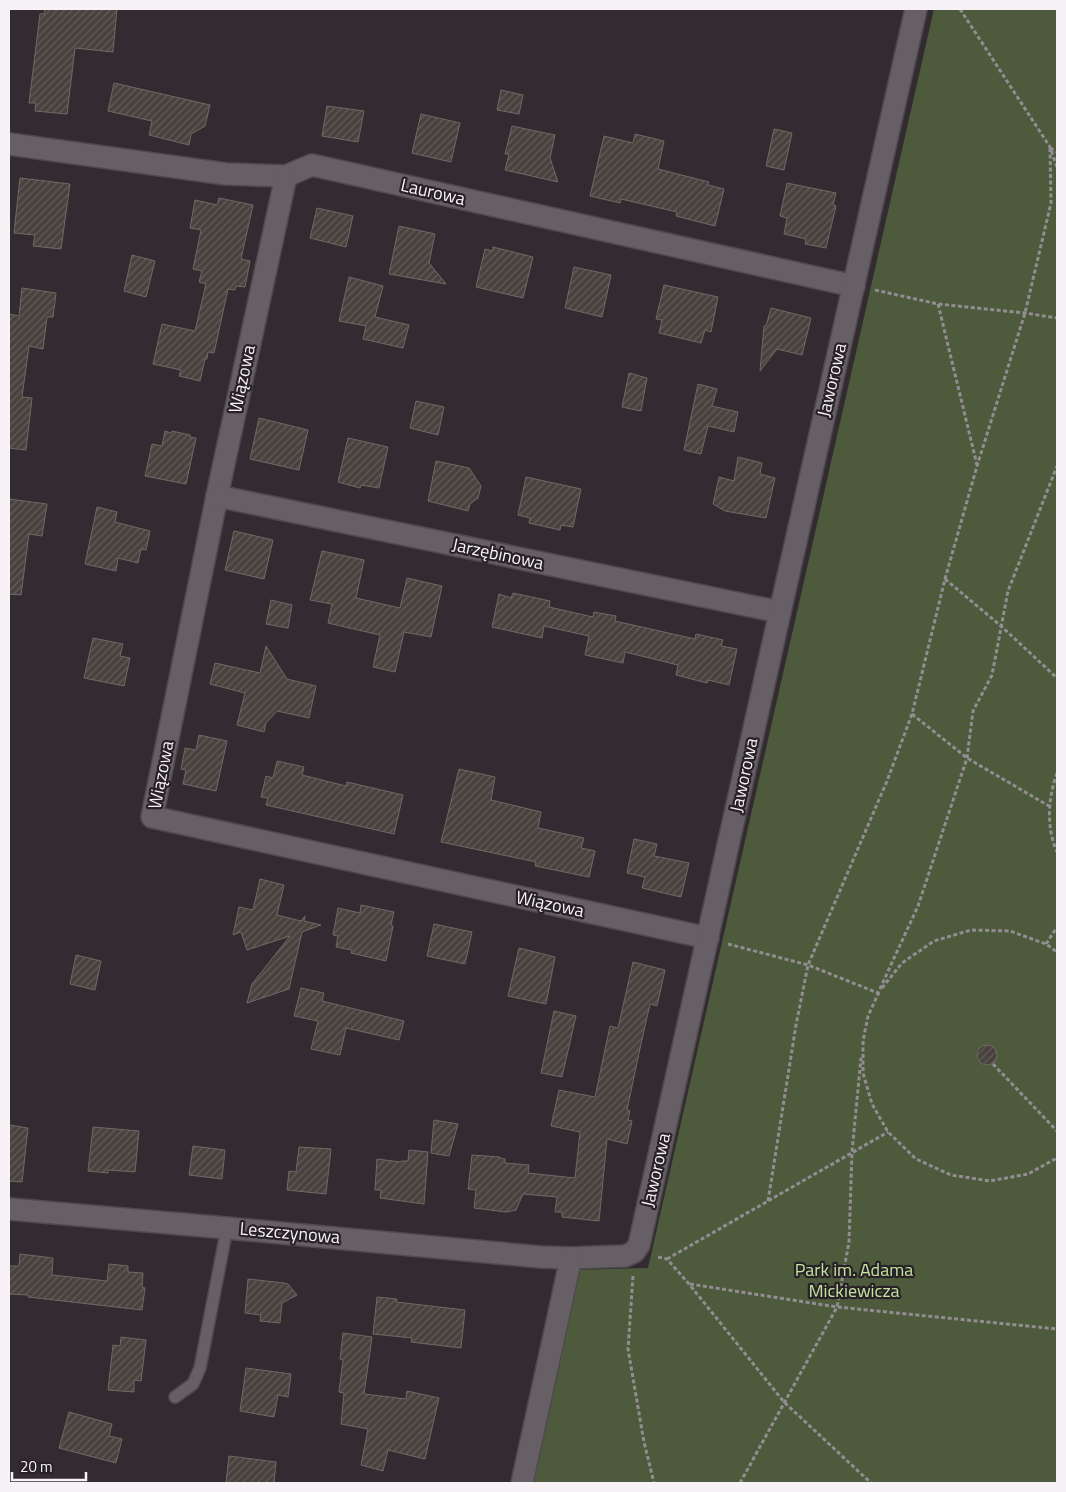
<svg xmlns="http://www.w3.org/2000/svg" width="1066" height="1492" font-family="'Titillium Web',sans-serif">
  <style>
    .green { fill: #4d5b3c }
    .building { fill: url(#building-hatch); stroke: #706964 }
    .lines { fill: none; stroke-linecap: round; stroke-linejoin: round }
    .lane-casing { stroke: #4f4a4f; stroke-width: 14 }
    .street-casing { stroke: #4f4a4f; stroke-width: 24 }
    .path { stroke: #928d92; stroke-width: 3; stroke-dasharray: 4 2.5; stroke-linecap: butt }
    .lane { stroke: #665f66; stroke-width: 11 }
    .street { stroke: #665f66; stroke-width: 21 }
    .labels { text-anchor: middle; stroke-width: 4.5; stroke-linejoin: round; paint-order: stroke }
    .street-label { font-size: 18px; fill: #f6f2f5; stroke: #282228 }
    .park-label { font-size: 18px; fill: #c4e39e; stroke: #282228 }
  </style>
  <defs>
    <pattern id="building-hatch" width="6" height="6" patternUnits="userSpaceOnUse" patternTransform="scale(1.25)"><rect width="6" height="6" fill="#48413d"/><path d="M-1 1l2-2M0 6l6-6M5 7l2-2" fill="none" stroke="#635d5a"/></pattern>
  </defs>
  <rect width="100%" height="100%" fill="#322c32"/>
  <polygon class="green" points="934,9 1057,9 1057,1483 533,1483 575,1270 648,1268"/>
  <g class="building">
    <polygon points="45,9 117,9 113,52 75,48 67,114 35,111 36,103 29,103 40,14 44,14"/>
    <polygon points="114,83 210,105 205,126 191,134 189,145 149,135 152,121 108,111"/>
    <polygon points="501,90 523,95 519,114 497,110"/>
    <polygon points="327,106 364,111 358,142 322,136"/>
    <polygon points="421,114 460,123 451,162 412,153"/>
    <polygon points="512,126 555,135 550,158 558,182 505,170 509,154 505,154"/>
    <polygon points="774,129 792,133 784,170 766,166"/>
    <polygon points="635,134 664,141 658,169 709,182 708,185 724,189 715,226 676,216 677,212 621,199 620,203 590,196 604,136 633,143"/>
    <polygon points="20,178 70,184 61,249 33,246 35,235 14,233"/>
    <polygon points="787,183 836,193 833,205 836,206 826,248 805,244 806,239 784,234 787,218 780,216"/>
    <polygon points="219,198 253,205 241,259 250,261 245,287 236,286 235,290 228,289 214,353 208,352 207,359 205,359 200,381 179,376 181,370 153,364 162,324 195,331 206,284 199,282 202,271 193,269 201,230 190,228 195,200 217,205"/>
    <polygon points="317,208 353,216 346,247 310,238"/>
    <polygon points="399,226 435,234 429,263 446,284 389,274"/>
    <polygon points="493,247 533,257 523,298 476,287 485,249 493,251"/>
    <polygon points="132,255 155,261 146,297 124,291"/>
    <polygon points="574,267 611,275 602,317 565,308"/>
    <polygon points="349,277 383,286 375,317 409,325 403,348 363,339 366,326 339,321"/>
    <polygon points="664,285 718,297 711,332 705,330 701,343 659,333 662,320 656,319"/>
    <polygon points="22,288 56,293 53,317 47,317 43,349 29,346 22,397 32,398 26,450 9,448 9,314 19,316"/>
    <polygon points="771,308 811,318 802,355 777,349 760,371 764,326 766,326"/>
    <polygon points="629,373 647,378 641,411 622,407"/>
    <polygon points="698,384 717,389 712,406 738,412 734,432 708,426 701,454 684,450"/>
    <polygon points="416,401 444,407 438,435 410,428"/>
    <polygon points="259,418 308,430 299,470 250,459"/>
    <polygon points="165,431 171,433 172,431 190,435 190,437 196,438 186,484 145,476 152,444 162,446"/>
    <polygon points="348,438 388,447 379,488 361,485 360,488 338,482"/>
    <polygon points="738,457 762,463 760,474 775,478 766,518 725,511 713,504 719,477 734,481"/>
    <polygon points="436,461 469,468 481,486 478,498 470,504 468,511 428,501"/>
    <polygon points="526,477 581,489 573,527 561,525 560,530 529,523 530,518 518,515"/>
    <polygon points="9,499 47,504 42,536 29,534 21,595 9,594"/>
    <polygon points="97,507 117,512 115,522 150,531 146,550 141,549 138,563 118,558 116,571 85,564"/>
    <polygon points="234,531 273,540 264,579 225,570"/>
    <polygon points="322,551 364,560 356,598 400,608 407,578 442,586 431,637 404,632 395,672 373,667 380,635 328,623 332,604 310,600"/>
    <polygon points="513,593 550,601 549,607 593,617 594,612 616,616 615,621 695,639 696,634 723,640 721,646 737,649 729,685 708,680 707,683 676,675 678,665 625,652 623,663 585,655 589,636 544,626 542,638 492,627 499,594 511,598"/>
    <polygon points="271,600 292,605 288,628 266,624"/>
    <polygon points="93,638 123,644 120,656 130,658 124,686 84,678"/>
    <polygon points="266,646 287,679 316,686 309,718 277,711 266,723 264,732 237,725 245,693 210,684 215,663 260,673"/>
    <polygon points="199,735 227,741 216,791 183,784 186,770 181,769 185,748 196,750"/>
    <polygon points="277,761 304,767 302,775 346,786 347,782 403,795 394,834 266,805 268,798 261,797 266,776 273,778"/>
    <polygon points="459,769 495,777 491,800 541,812 538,828 584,838 581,848 595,851 589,877 535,866 536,862 441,842"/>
    <polygon points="634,839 657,844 654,856 689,863 681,897 642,888 645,877 627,873"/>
    <polygon points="260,879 284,885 277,915 301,921 305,916 304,921 321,925 302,932 289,989 247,1003 252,984 290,936 247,950 241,932 233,935 239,907 253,910"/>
    <polygon points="361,905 394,912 391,925 393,926 386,961 351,953 352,950 336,947 338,936 333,935 338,908 360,913"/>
    <polygon points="434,924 472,932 465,964 427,956"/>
    <polygon points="519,948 555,957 546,1004 508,996"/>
    <polygon points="76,955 101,961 95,990 70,984"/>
    <polygon points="633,962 665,970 657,1006 650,1004 639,1053 627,1110 630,1111 628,1120 632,1121 627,1144 607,1139 599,1221 562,1217 562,1212 555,1212 557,1197 523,1194 516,1210 506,1212 474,1208 476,1190 468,1189 472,1155 500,1157 500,1158 505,1159 505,1163 529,1165 528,1173 575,1178 580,1132 551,1126 559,1090 595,1097 610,1026 618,1028"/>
    <polygon points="301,988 324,993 322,1001 404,1021 399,1040 346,1028 340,1055 311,1049 318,1021 294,1016"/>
    <polygon points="554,1011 576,1016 562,1077 541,1073"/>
    <circle cx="987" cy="1055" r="10"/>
    <polygon points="434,1120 458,1124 449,1156 431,1153"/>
    <polygon points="9,1125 28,1128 22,1182 9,1181"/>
    <polygon points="93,1127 139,1131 135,1172 108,1170 108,1173 88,1171"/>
    <polygon points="193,1146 225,1150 222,1179 189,1175"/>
    <polygon points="299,1147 331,1149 326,1194 287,1190 289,1171 296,1172"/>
    <polygon points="409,1150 428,1152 424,1204 380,1198 381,1190 375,1190 377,1159 401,1162 401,1161 408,1161"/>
    <polygon points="20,1254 53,1258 52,1275 107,1281 109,1264 128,1266 128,1272 143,1273 142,1287 145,1288 142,1310 28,1297 28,1295 9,1294 9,1266 19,1266"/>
    <polygon points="248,1279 284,1283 288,1284 297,1295 282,1303 280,1323 260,1321 261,1315 245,1313"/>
    <polygon points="377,1297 397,1299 396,1302 465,1310 461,1348 411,1342 412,1338 373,1334"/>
    <polygon points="343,1333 372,1337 364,1394 406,1399 407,1391 439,1398 425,1459 388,1450 383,1471 361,1465 368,1429 341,1424 344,1393 339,1392 343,1360 340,1359"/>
    <polygon points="121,1337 146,1340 141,1381 134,1380 134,1392 108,1390 113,1345 120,1346"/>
    <polygon points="246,1368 291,1374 288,1397 278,1395 274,1417 240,1411"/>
    <polygon points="69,1412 112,1424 109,1436 122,1439 116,1463 59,1448"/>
    <polygon points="229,1456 276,1462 274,1483 226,1483"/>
  </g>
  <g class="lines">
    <defs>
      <polyline id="lane" points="175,1397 193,1384 200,1368 227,1228"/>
      <g id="street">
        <polyline points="9,144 226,174 286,176 312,165 854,286"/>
        <polyline points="286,176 217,496 152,817 708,938"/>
        <polyline points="217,496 780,612"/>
        <polyline points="9,1209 227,1228 541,1257 571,1258 625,1256 634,1252 639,1245 780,612 916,9"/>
        <polyline points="522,1483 571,1258"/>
      </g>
    </defs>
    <use href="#lane" class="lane-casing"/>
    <use href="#street" class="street-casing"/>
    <g class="path">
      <polyline points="960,9 1050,147 1057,167"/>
      <polyline points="1050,148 1057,152"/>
      <polyline points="875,290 938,304 1025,313 1057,318"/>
      <polyline points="938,304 977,465"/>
      <polyline points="945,579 1001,626 1057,678"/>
      <polyline points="912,714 967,758 1049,806"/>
      <path d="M1057,773C1048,798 1046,827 1057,852"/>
      <polyline points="728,944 808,965 878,993 918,906 967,758 973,711 992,675 1008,591 1057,466"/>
      <polyline points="1046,944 1057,927"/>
      <polyline points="882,988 902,963 934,941 971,930 1010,931 1046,944 1057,952"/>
      <polyline points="879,992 868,1016 863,1041 863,1073 872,1104 888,1132 916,1159 951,1175 990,1181 1028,1174 1057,1158"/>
      <polyline points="993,1064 1057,1131"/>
      <polyline points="768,1201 796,1025 808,965 887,781 912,714 945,579 977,466 1025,313 1051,203 1050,147"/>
      <polyline points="658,1257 667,1259 689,1284 784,1402 871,1483"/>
      <polyline points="667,1259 888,1132"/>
      <polyline points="633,1276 628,1349 644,1442 654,1483"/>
      <polyline points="690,1284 837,1307 1057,1329"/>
      <polyline points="740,1483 837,1307 849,1242 852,1152 861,1058"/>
    </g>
    <use href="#lane" class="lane"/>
    <use href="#street" class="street"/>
  </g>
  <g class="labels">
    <g class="street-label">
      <text transform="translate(433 192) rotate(13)" y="6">Laurowa</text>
      <text transform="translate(242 379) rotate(-78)" y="6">Wiązowa</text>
      <text transform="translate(832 380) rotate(-77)" y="6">Jaworowa</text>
      <text transform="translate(498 554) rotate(12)" y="6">Jarzębinowa</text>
      <text transform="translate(161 775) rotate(-79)" y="6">Wiązowa</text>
      <text transform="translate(744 775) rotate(-78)" y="6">Jaworowa</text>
      <text transform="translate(550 904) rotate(12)" y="6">Wiązowa</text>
      <text transform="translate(656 1170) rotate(-77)" y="6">Jaworowa</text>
      <text transform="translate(290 1233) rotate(5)" y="6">Leszczynowa</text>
    </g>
    <g class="park-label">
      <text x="854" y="1276">Park im. Adama<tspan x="854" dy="21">Mickiewicza</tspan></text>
    </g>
  </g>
  <rect width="1066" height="1492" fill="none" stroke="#f6f2f5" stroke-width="20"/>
  <path d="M12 1472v8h74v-8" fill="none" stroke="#f6f2f5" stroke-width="2.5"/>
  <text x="20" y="1472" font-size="15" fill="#f6f2f5" stroke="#282228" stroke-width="4" paint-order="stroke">20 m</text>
</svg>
